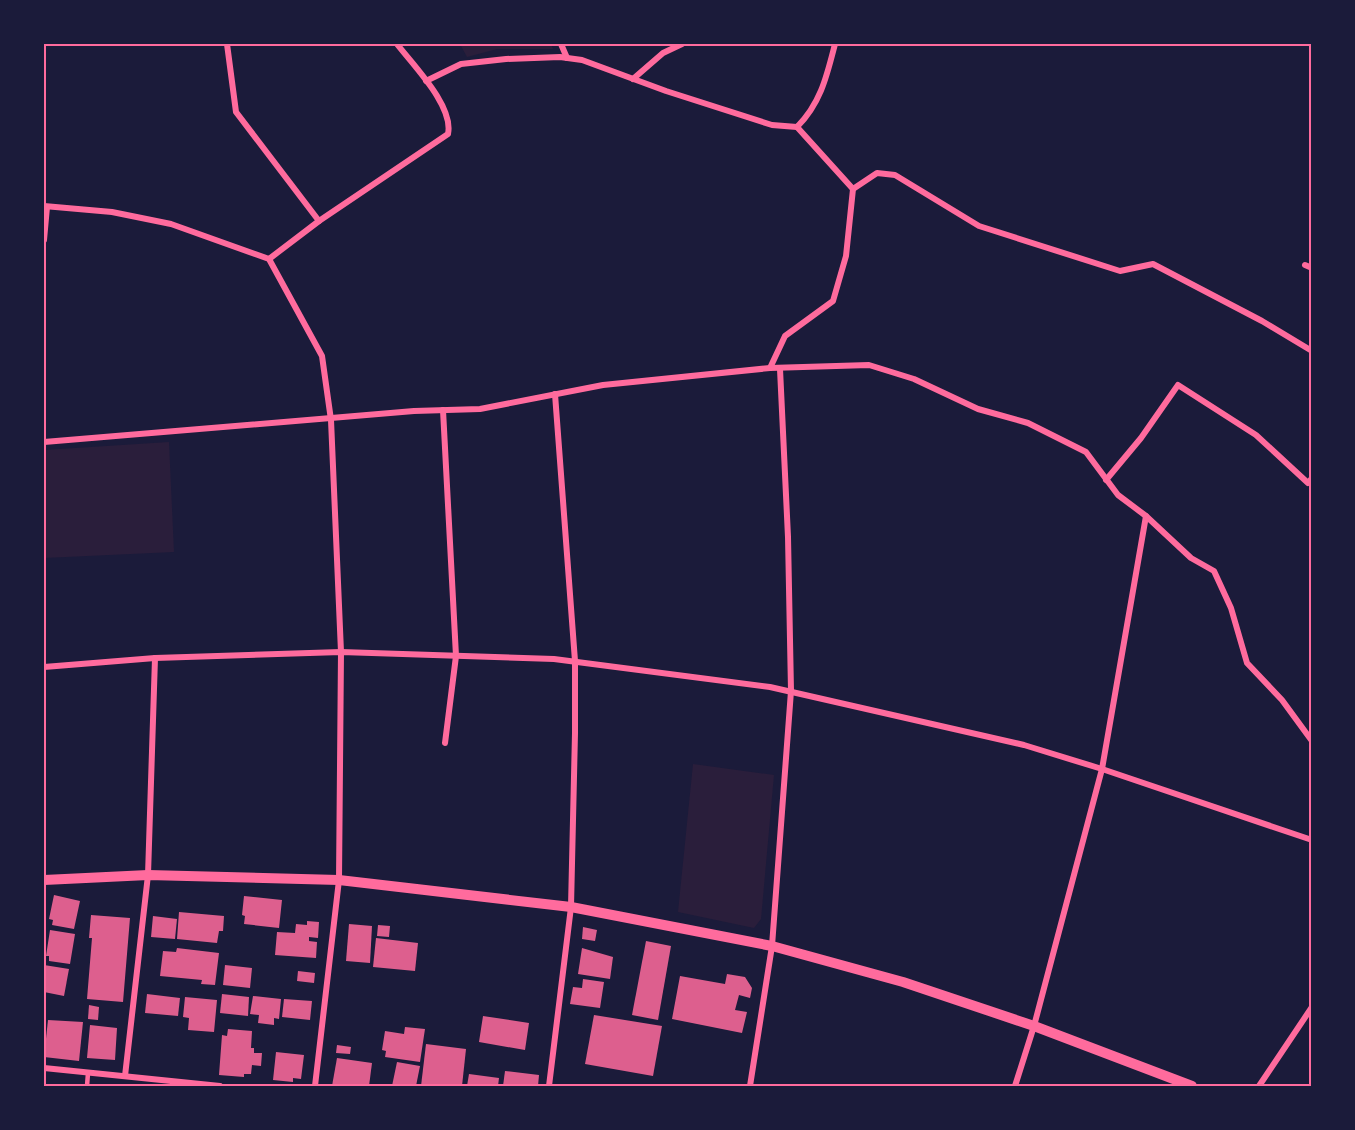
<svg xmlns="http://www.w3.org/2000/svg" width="1355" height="1130" font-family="Cabin,sans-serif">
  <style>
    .green { fill: #2a1e3b }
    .building { fill: #dd5f8e }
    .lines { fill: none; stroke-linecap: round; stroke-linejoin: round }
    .service { stroke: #ff6b9d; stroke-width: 4.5 }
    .minor { stroke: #ff6b9d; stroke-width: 6 }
    .tertiary { stroke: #ff6b9d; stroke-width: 10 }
    .neatline { fill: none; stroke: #ff6b9d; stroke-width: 2 }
  </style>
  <rect width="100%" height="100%" fill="#1b1b3a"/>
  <g class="green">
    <polygon points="460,44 551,44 553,49 497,49 467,57"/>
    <polygon points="169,442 174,552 44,558 44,450"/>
    <polygon points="693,764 774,775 761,919 754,928 678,912"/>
  </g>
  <g class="building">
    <polygon points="54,895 80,901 74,929 52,925 53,920 49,919"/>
    <polygon points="244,896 282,900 279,928 244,924 245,916 242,915"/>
    <polygon points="179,912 224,916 223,931 219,931 217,943 177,939"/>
    <polygon points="91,915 130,918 123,1002 87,999 92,938 89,938"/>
    <polygon points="153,916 177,919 175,939 151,937"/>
    <polygon points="307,921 319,922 318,938 309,937 309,941 317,942 316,958 275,955 277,932 295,933 296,924 307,925"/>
    <polygon points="349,924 372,926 370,963 346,961"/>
    <polygon points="378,925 390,926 389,937 377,936"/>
    <polygon points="583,927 597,930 595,941 582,939"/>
    <polygon points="50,930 75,934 70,964 49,961 49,956 46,956"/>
    <polygon points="376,938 418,943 415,971 373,967"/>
    <polygon points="646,941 671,946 658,1020 632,1015"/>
    <polygon points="177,948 219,953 215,985 201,984 202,980 160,976 163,951 176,952"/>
    <polygon points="582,948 613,957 610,979 578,974"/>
    <polygon points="44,965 69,969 64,996 44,992"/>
    <polygon points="225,965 252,968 250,988 223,985"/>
    <polygon points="298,971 315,973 314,983 297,981"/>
    <polygon points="727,974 745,977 752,988 750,998 739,995 735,1010 747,1012 742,1033 672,1019 680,976 725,984"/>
    <polygon points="583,979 604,982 600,1008 570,1004 573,987 582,988"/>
    <polygon points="147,994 180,998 178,1016 145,1013"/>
    <polygon points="222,994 249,997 248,1016 220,1013"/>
    <polygon points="253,996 281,999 279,1019 274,1018 274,1025 258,1023 259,1015 250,1014"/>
    <polygon points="185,997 217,1000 214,1032 188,1030 189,1018 183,1017"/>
    <polygon points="284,999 312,1001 310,1020 282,1017"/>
    <polygon points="89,1005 99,1007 98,1020 88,1019"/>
    <polygon points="594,1015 662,1026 653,1076 585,1064"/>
    <polygon points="483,1016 529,1023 525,1050 479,1042"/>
    <polygon points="48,1020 83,1022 79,1061 44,1057"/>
    <polygon points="90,1025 117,1028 115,1060 87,1058"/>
    <polygon points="405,1027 425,1029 420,1062 385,1057 386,1051 382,1050 385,1031 404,1034"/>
    <polygon points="228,1029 252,1031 251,1048 254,1048 254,1053 262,1053 261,1066 252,1065 251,1074 244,1074 244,1077 219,1075 222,1035 227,1036"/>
    <polygon points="426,1044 466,1049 462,1086 421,1086"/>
    <polygon points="337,1045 351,1047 350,1054 336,1053"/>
    <polygon points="276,1052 304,1055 301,1079 293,1078 293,1082 273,1080"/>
    <polygon points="337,1058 372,1063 369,1086 332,1086"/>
    <polygon points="397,1062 420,1066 416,1086 392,1086"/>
    <polygon points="505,1071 539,1075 538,1086 503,1086"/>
    <polygon points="469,1074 499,1078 498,1086 467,1086"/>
  </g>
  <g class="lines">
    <polyline class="service" points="87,1086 88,1073"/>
    <g class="minor">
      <polyline points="227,44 236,112 319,221"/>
      <polyline points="561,44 567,58"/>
      <polyline points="633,79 663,53 682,44"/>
      <path d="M426,81L461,64L506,59L560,57L582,60L666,91L772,125L797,127C821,103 827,75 835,44"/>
      <polyline points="797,127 853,189"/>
      <polyline points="44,206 112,212 171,224 269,259 322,356 331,420 341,652 339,880 315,1086"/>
      <polyline points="44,240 47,207"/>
      <path d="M269,259L319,221L448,134C454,106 413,65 397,44"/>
      <polyline points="1305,265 1312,268"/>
      <polyline points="770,368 785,336 833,301 846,256 853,189 877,173 895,175 979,226 1120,271 1153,264 1262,321 1312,351"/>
      <polyline points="443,410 456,656 445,743"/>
      <polyline points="44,442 414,411 480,409 603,385 770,368 869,365 914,379 978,409 1028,423 1086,452 1118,495 1146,516 1191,558 1214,571 1231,608 1247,663 1282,700 1312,741"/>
      <polyline points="1106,480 1141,438 1178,385 1256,435 1308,483 1312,478"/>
      <polyline points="44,667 155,658 341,652 554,659 770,687 1024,745 1102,769 1312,840"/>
      <polyline points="44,1068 220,1086"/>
      <polyline points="125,1076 148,875 155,658"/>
      <polyline points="549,1086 571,907 575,733 575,661 555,394"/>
      <polyline points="750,1086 772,946 791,691 788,537 780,369"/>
      <polyline points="1015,1086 1034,1026 1102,769 1146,516"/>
      <polyline points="1259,1086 1312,1007"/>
    </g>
    <polyline class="tertiary" points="44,880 148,875 339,880 571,907 772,946 903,982 1034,1026 1192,1086"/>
  </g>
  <rect width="1355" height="1130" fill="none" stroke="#1b1b3a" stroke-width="90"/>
  <rect x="45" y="45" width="1265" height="1040" class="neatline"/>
</svg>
